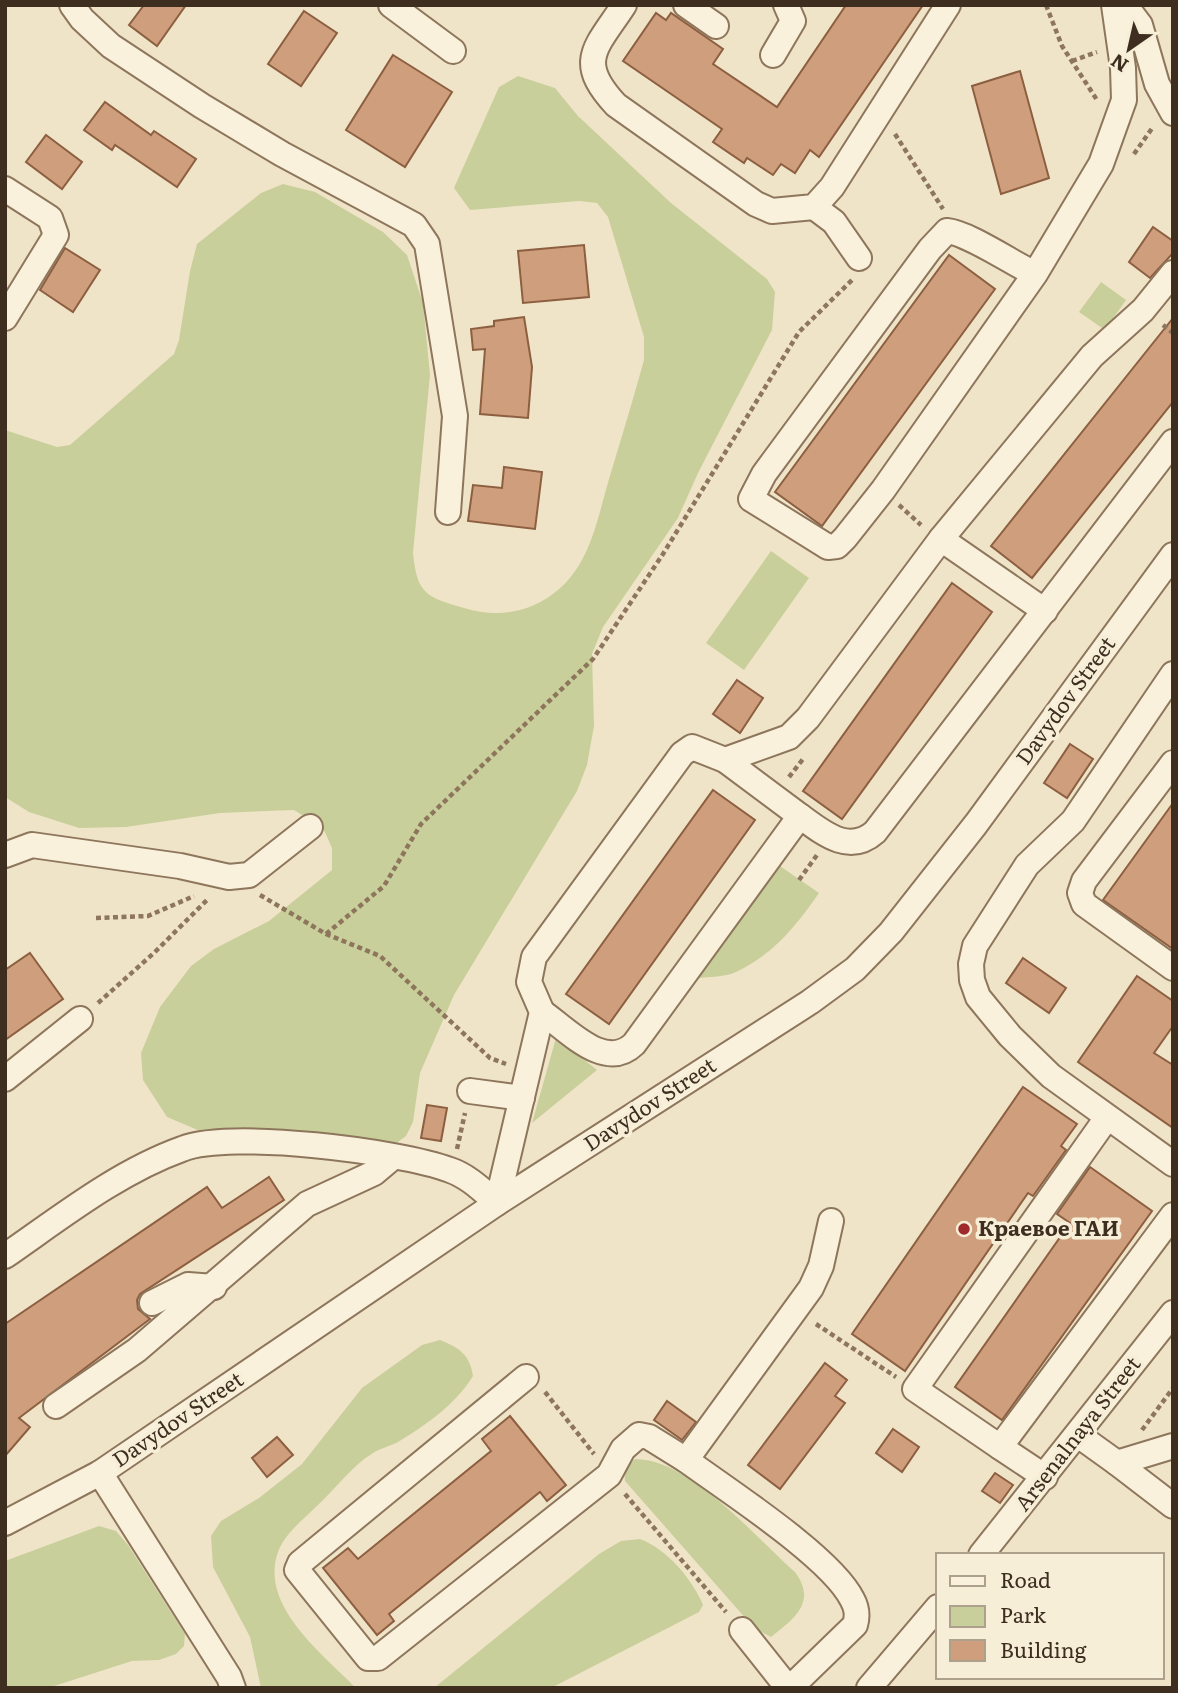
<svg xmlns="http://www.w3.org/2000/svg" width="1178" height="1693" font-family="Literata,serif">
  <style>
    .green { fill: #c9cf9b }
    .building { fill: #cf9f7d; stroke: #8d5f41; stroke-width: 2 }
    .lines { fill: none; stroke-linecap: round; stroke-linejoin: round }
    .minor-casing { stroke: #8d765c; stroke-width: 28 }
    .path { stroke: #8d765c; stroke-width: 4.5; stroke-dasharray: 5 3.5; stroke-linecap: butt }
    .minor { stroke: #faf1dc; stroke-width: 24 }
    .poi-dot { fill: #9e2a2b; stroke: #f7eed8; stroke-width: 2.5 }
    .labels { text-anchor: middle; stroke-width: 7; stroke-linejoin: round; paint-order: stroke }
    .street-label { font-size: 21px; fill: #3d2e20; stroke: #f7eed8 }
    .poi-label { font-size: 21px; font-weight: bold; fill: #3d2e20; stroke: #f7eed8; text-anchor: start }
  </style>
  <rect width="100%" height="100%" fill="#f0e4c8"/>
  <g class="green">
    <path d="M518,76L555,88L578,116L671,203L767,279L775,292L772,330L698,473L678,518L603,627L592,654L594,726L587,765L577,791L454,995L420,1073L413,1122L406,1136L394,1145L259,1130L200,1131L167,1117L143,1080L141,1053L160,1007L191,966L214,949L269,921L332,870V848L323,828L294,810L220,813L126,827L79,828L29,812L5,797V430L57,447L70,445L174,354L179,340L190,271L197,244L261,193L283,184L315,192L383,232L407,255L423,303L430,375L413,553C417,594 426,597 464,608C488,615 509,615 532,606C587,582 594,531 609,479C621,439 633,400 644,360V337L608,217L597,203L579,201L470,210L454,188L499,87Z"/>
    <polygon points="1101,282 1126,300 1105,330 1079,312"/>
    <polygon points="771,551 809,578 744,670 706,643"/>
    <path d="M780,866L819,893C797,925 773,955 736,972C725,977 709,977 698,978Z"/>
    <polygon points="556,1038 597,1070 532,1123"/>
    <path d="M440,1340C460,1348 470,1355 473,1376C456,1404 426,1425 398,1442C390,1446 381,1448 373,1453C353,1465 336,1488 319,1504C305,1518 285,1533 278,1552C259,1606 323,1654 356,1688H261L250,1637L213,1567L211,1536L221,1521L259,1498L302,1464L362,1388L422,1345Z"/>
    <path d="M635,1459C690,1459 754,1536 795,1572C817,1602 795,1618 771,1637L754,1628L625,1481L624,1468Z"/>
    <polygon points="99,1526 116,1531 128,1545 185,1634 184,1646 176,1654 159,1660 132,1661 48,1688 5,1688 5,1561"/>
    <path d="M640,1539C667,1549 692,1579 703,1605L699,1612L551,1688H434L599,1554L621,1541Z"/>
  </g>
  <g class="building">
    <polygon points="144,5 186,5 157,46 129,25"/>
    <polygon points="846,5 923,5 819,157 810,150 795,173 781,164 773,175 747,158 744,163 713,142 722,129 623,61 656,13 666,20 671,13 723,49 713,64 777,107"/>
    <polygon points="304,11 337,33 301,86 268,64"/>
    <polygon points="393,55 452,92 405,167 346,130"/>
    <polygon points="1020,71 1049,178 1001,194 972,86"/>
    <polygon points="105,102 151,135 154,131 196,159 177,187 115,145 112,150 84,130"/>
    <polygon points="46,135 82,162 62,189 26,162"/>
    <polygon points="1153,227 1173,241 1173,253 1150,278 1129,262"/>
    <polygon points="584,245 589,297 523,303 518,251"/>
    <polygon points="65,248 100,270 73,312 40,290"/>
    <polygon points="949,255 995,289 822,526 775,492"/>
    <polygon points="524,317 532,367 528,418 480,414 485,349 473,350 471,329 494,326 494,321"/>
    <polygon points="1173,318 1173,402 1032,578 991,546"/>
    <polygon points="504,467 542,472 535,529 468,521 473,485 502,488"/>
    <polygon points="952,583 992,612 842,819 803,791"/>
    <polygon points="737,680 763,698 740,733 713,714"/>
    <polygon points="1070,744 1093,759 1067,798 1044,783"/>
    <polygon points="713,790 755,820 609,1024 566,994"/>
    <polygon points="1173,803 1173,949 1103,900"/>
    <polygon points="30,953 63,999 5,1040 5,970"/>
    <polygon points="1023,958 1066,988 1049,1013 1006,983"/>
    <polygon points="1137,976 1173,1001 1173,1026 1154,1053 1173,1065 1173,1128 1078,1062"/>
    <polygon points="1023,1087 1077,1124 1061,1146 1066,1150 1033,1196 1028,1193 905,1371 852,1334"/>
    <polygon points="427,1105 447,1108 441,1141 421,1138"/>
    <polygon points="1090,1167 1152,1211 1002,1420 955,1387 1070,1223 1057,1214"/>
    <polygon points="269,1177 284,1200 140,1294 137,1300 138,1309 150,1319 19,1418 30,1427 5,1456 5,1324 207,1187 222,1208"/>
    <polygon points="825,1363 847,1380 835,1396 845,1403 780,1489 748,1465"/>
    <polygon points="667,1401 696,1422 682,1440 654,1420"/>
    <polygon points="510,1416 566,1485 547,1501 540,1492 389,1614 394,1621 377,1635 323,1568 348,1548 358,1559 491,1451 482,1439"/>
    <polygon points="893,1429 919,1447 902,1472 876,1453"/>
    <polygon points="277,1437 293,1455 267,1477 252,1458"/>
    <polygon points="995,1473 1013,1485 1000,1503 982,1491"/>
  </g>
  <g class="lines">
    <defs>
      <g id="minor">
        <polyline points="72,5 82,19 111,46 202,106 282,154 414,225 427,244 455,416 448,512"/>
        <polyline points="391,5 453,51"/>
        <path d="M624,5C596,48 575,61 616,105L756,204L772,211L814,207L832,187L948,5"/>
        <polyline points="686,5 716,26"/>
        <polyline points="1125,5 1140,25 1157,84 1173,113"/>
        <polyline points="773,55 793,21 786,5"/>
        <polyline points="5,189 50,218 56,235 5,318"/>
        <polyline points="814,207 834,222 859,258"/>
        <path d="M1035,274C1012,263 968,233 947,231L930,249L764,474L751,499L828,547L837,546L845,538L883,490L1035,274L1101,164L1124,100L1123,68L1114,5"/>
        <polyline points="941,539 1045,611"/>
        <polyline points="1173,674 1073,821 1027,865 975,946 971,964 972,980 978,997 1010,1036 1051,1076 1173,1164"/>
        <polyline points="725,760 800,816"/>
        <polyline points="1173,763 1084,881 1080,893 1084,904 1173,968"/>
        <polyline points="5,855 32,845 180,866 229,877 249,875 310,827"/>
        <path d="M542,1012C568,1030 605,1072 634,1044L800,816C823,833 849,855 875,832L1173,442"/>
        <polyline points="5,1079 80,1019"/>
        <polyline points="470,1091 522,1098"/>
        <path d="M5,1256C60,1218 118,1172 182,1149C231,1130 399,1151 450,1170C468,1176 483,1191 497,1203L542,1012L529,982L534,957L682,754L692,747L725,760L789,737L808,718L941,539L1092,356L1143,310L1173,273"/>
        <polyline points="152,1303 188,1285 214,1287"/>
        <polyline points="526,1377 300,1563 297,1570 368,1658 378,1658 609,1475 623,1449 639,1435 649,1437 686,1460"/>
        <polyline points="56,1406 137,1350 307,1204 374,1173 393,1157"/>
        <polyline points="1078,1435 1117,1463 1173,1446"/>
        <polyline points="1000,1447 915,1389 1106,1119"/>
        <polyline points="1117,1463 1173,1506"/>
        <polyline points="100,1473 229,1677 233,1688"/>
        <polyline points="1045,1477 1000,1447 1173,1215"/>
        <polyline points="5,1523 100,1473 497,1203 810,1002 855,969 891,932 976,824 1173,555"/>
        <polyline points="981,1555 1173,1313"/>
        <polyline points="742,1630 788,1688"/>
        <path d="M790,1688L855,1625C858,1615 857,1608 852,1599C831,1557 727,1490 686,1460L811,1288L821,1266L831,1221"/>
        <polyline points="869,1688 938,1607"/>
      </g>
    </defs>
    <use href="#minor" class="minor-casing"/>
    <g class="path">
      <polyline points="1046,5 1062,46 1097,100"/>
      <polyline points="1072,61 1097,52"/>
      <polyline points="895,134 943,209"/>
      <polyline points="1134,154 1153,127"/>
      <polyline points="1163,325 1173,333"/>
      <polyline points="899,505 921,525"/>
      <polyline points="789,777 803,759"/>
      <polyline points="799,880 817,855"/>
      <polyline points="260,895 326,934 380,956 490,1058 506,1064"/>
      <polyline points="96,918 148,916 194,896"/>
      <polyline points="326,934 384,886 421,824 593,659 663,554 799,332 852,280"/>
      <polyline points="98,1003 155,952 209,898"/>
      <polyline points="457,1149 465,1113"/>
      <polyline points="816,1324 896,1377"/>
      <polyline points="545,1392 594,1454"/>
      <polyline points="1142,1430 1173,1388"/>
      <polyline points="625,1494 726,1612"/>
    </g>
    <use href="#minor" class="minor"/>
  </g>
  <circle class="poi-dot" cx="964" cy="1229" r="7"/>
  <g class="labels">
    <g class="street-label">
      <text transform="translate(1066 701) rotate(-54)" y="7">Davydov Street</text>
      <text transform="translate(650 1105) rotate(-33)" y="7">Davydov Street</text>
      <text transform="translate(178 1420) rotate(-34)" y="7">Davydov Street</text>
      <text transform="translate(1078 1434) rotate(-52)" y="7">Arsenalnaya Street</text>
    </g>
    <g class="poi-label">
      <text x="978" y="1236">Краевое ГАИ</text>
    </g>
  </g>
  <rect width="1178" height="1693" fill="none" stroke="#3d2e20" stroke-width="14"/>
  <rect x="936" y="1553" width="228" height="126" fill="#f7eed8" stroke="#ada18e" stroke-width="2"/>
  <rect x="950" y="1576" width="35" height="10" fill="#faf1dc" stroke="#ada18e" stroke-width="2"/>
  <text x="1000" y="1588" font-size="21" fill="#3d2e20">Road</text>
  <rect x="950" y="1606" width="35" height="21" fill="#c9cf9b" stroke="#ada18e" stroke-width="2"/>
  <text x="1000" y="1623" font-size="21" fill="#3d2e20">Park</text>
  <rect x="950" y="1640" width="35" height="21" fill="#cf9f7d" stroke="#ada18e" stroke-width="2"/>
  <text x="1000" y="1658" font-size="21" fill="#3d2e20">Building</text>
  <g transform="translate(1129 49) rotate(214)" stroke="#f7eed8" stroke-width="5" paint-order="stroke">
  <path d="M0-5L12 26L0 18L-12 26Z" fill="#3d2e20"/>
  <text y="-10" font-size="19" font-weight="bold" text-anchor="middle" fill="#3d2e20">N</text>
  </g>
</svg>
